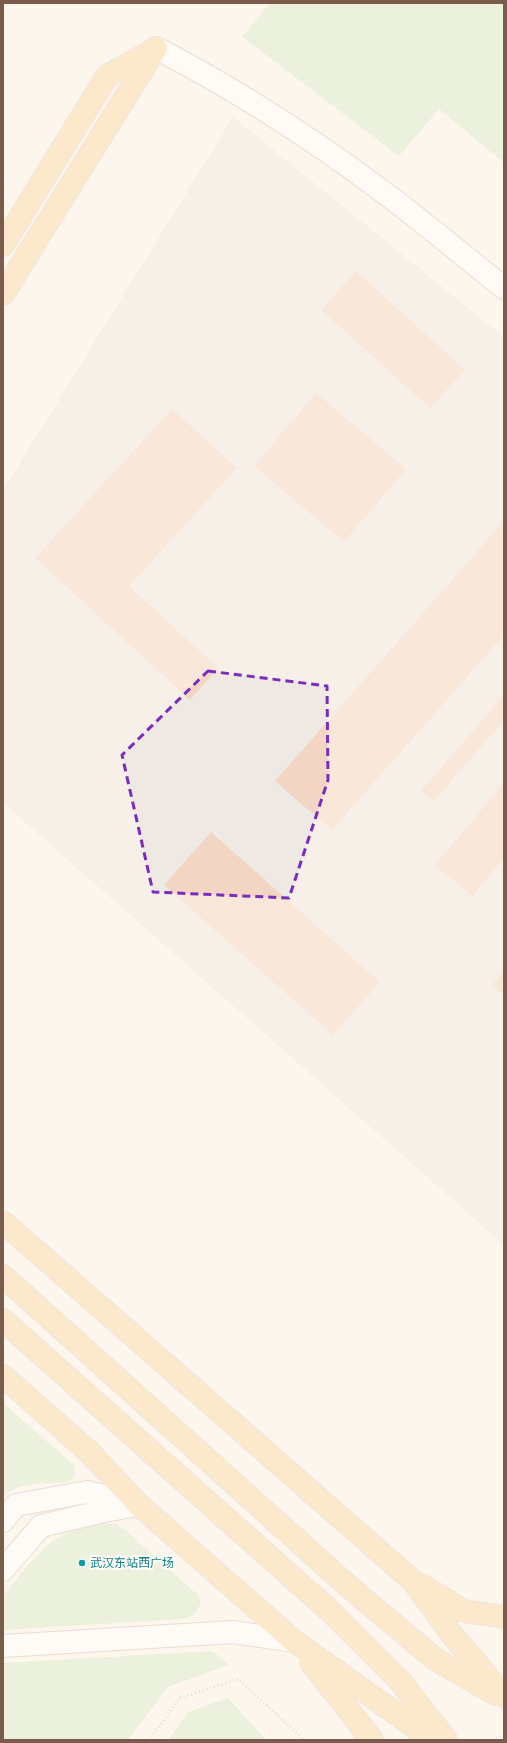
<svg xmlns="http://www.w3.org/2000/svg" width="507" height="1743" font-family="Rubik,'Noto Sans SC',sans-serif">
  <style>
    .industrial { fill: #efe9e4 }
    .green { fill: #d8ecc9 }
    .building { fill: #f3d5c3 }
    .lines { fill: none; stroke-linecap: round; stroke-linejoin: round }
    .minor-casing { stroke: #d1beb0; stroke-width: 24 }
    .major-casing { stroke: #dad1cd; stroke-width: 24 }
    .path { stroke: #d9b8a5; stroke-width: 2.5; stroke-dasharray: 1 3; stroke-linecap: butt }
    .minor { stroke: #fff; stroke-width: 22 }
    .major { stroke: #fbd9a5; stroke-width: 22 }
    .marked { fill: none; stroke: #7b2cbf; stroke-width: 3; stroke-dasharray: 8 5; stroke-linejoin: round }
    .culture-dot { fill: #0f9aa8; stroke: #fffaf3; stroke-width: 1.5 }
    .labels { text-anchor: middle; stroke-width: 4; stroke-linejoin: round; paint-order: stroke }
    .culture-label { font-size: 12px; fill: #0d838f; stroke: #fffaf3; text-anchor: start }
  </style>
  <rect width="100%" height="100%" fill="#fdf6ec"/>
  <polygon class="industrial" points="233,117 504,337 504,1245 3,803 3,490"/>
  <g class="green">
    <polygon points="270,3 504,3 504,163 439,109 399,156 242,37"/>
    <path d="M3,1403L75,1466V1476L69,1482C48,1484 22,1482 3,1495Z"/>
    <path d="M105,1523L115,1524L124,1529L199,1596L201,1604L192,1616L184,1619L3,1630V1596C34,1559 52,1527 105,1523Z"/>
    <polygon points="213,1651 229,1665 168,1687 128,1740 3,1740 3,1663"/>
    <polygon points="228,1698 266,1740 168,1740 188,1712"/>
  </g>
  <g class="building">
    <polygon points="356,271 465,370 430,408 321,310"/>
    <polygon points="316,393 406,469 344,542 254,466"/>
    <polygon points="172,409 237,468 129,586 218,668 190,700 35,558"/>
    <polygon points="504,521 504,635 332,830 275,781"/>
    <polygon points="504,695 504,720 434,801 421,791"/>
    <polygon points="504,783 504,858 472,896 435,865"/>
    <polygon points="211,832 380,982 333,1035 164,885"/>
    <polygon points="504,971 504,996 492,985"/>
  </g>
  <g class="lines">
    <defs>
      <g id="minor">
        <path d="M156,48C237,90 313,139 386,194C426,224 465,257 504,288"/>
        <polyline points="3,1521 16,1505 87,1492 130,1503"/>
        <polyline points="3,1570 41,1526 104,1511 139,1505"/>
        <polyline points="3,1646 233,1632 294,1641"/>
      </g>
      <g id="major">
        <polyline points="3,245 107,76 154,50"/>
        <polyline points="3,294 156,48"/>
        <polyline points="3,1222 413,1581 454,1637 504,1696"/>
        <polyline points="3,1276 348,1586 435,1659 495,1694"/>
        <polyline points="3,1320 330,1611 400,1681 446,1740"/>
        <polyline points="3,1376 88,1451 139,1505 294,1641 433,1740"/>
        <polyline points="421,1585 464,1611 504,1617"/>
        <polyline points="311,1662 372,1740"/>
      </g>
    </defs>
    <use href="#minor" class="minor-casing"/>
    <use href="#major" class="major-casing"/>
    <polyline class="path" points="149,1740 180,1698 238,1679 304,1740"/>
    <use href="#minor" class="minor"/>
    <use href="#major" class="major"/>
  </g>
  <path d="M0 0H507V1743H0ZM208,671L327,686L328,780L289,898L153,892L122,755Z" fill="#fdf6ec" fill-opacity=".55" fill-rule="evenodd"/>
  <path class="marked" d="M208,671L327,686L328,780L289,898L153,892L122,755Z"/>
  <circle class="culture-dot" cx="82" cy="1563" r="4"/>
  <g class="labels">
    <g class="culture-label">
      <text x="90" y="1567">武汉东站西广场</text>
    </g>
  </g>
  <rect width="507" height="1743" fill="none" stroke="#7a5c4d" stroke-width="8"/>
</svg>
